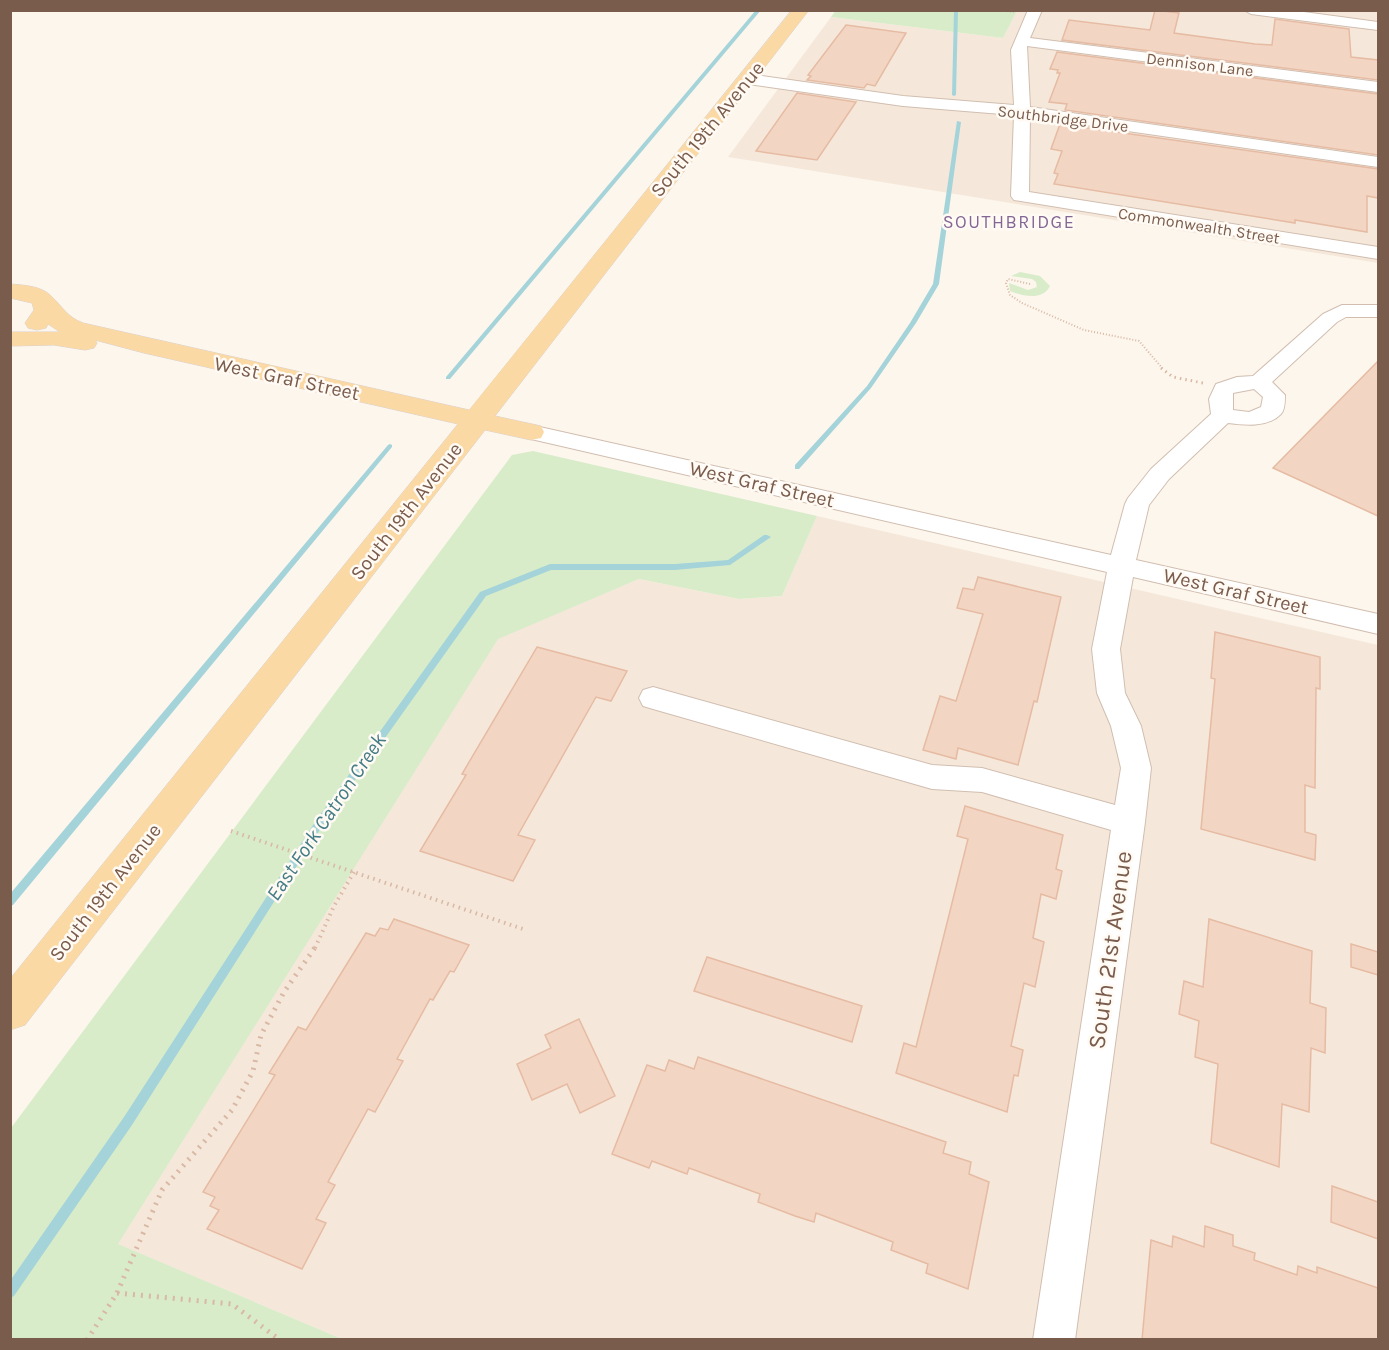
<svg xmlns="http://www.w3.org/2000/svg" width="1389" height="1350" font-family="Karla,sans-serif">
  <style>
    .residential { fill: #f5e8da }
    .green { fill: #d8ecc9 }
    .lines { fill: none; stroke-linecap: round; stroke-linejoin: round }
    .stream { fill: #a5d3da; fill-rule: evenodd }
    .building { fill: #f3d5c3; stroke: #e6bba3; stroke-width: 1.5 }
    .minor-casing { stroke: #d1beb0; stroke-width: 2 }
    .major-casing { stroke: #dad1cd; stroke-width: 1 }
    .path-far3 { stroke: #d9b8a5; stroke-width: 2; stroke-dasharray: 1 2; stroke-linecap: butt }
    .path-far2 { stroke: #d9b8a5; stroke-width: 3; stroke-dasharray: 1.5 4; stroke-linecap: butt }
    .path-far1 { stroke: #d9b8a5; stroke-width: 4; stroke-dasharray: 1.5 4.5; stroke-linecap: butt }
    .path { stroke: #d9b8a5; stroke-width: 5; stroke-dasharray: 2 6; stroke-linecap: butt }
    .minor { fill: #fff; fill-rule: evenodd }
    .major { fill: #fbd9a5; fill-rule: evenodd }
    .labels { text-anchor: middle; stroke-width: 5; stroke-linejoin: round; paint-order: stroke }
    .far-street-label { font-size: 16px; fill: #7a5c4d; stroke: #fffaf3 }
    .far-neighbourhood-label { font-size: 18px; letter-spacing: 1.5px; fill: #846695; stroke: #fffaf3 }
    .street-label { font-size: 20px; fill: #7a5c4d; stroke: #fffaf3 }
    .water-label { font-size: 21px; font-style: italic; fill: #437c86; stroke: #fffaf3 }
    .near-street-label { font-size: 24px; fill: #7a5c4d; stroke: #fffaf3 }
  </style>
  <rect width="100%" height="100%" fill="#fdf6ec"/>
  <g class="residential">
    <polygon points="1017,11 1378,11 1378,263 728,157 831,17 1003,38"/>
    <polygon points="817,516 1378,645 1378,1339 342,1339 117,1244 498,638 639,579 739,599 782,596"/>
  </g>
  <g class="green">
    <polygon points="836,10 1017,10 1017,11 1003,38 831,17"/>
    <path d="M1020,272L1040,276L1050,286C1043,301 1022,296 1010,291L1009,283L1028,290L1037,287L1036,282L1032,279L1011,276Z"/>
    <polygon points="533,451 817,516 782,596 739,599 639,579 498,639 118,1244 342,1339 11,1339 11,1128 512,455"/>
  </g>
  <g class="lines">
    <g class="stream">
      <polygon points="756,10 761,10 450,379 446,379 446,377"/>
      <polygon points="954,10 958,10 956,95 954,96 952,95"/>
      <polygon points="957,121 961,122 939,284 916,323 871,388 799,469 795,469 795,465 867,386 910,323 933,284"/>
      <polygon points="390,444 392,445 392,447 13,905 10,906 10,894 388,445"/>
      <polygon points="764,535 767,535 771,537 730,565 675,570 551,570 486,596 321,828 132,1125 14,1296 10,1298 10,1281 124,1117 315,822 480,592 550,564 675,564 728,560"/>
    </g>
  </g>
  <g class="building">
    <polygon points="1155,10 1179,13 1174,33 1255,44 1272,45 1275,19 1349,29 1351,57 1378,60 1378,80 1062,40 1069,20 1150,30"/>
    <polygon points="846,25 906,33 875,86 867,84 864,88 807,80 811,76 808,75"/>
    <polygon points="1057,52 1378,94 1378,155 1065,110 1067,104 1049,102 1060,73 1057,73 1058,70 1050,69"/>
    <polygon points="797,93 856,102 817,160 756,151"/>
    <polygon points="1060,124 1378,169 1378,198 1367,196 1367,232 1295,220 1295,223 1054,184 1058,174 1054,173 1062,151 1051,149"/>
    <polygon points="1378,361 1378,516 1273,468"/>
    <polygon points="978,577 1061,597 1037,702 1034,701 1018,765 958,748 956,759 923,750 940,696 956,701 983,614 957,608 963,588 974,590"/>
    <polygon points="1215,632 1320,657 1320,689 1316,688 1315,788 1305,785 1305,832 1316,835 1315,860 1201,829 1215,679 1211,678"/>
    <polygon points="537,647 627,671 611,701 596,697 518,835 535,840 513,881 420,851 466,775 462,774"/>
    <polygon points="965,806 1063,835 1056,869 1062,871 1056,899 1041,894 1033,938 1044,942 1035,987 1024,983 1011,1046 1023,1050 1018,1076 1014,1075 1007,1112 896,1073 904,1043 916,1047 968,839 957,836"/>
    <polygon points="394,919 469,945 454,972 450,971 433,1000 430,999 397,1059 403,1061 375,1112 368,1109 328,1182 335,1185 316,1219 326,1223 302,1269 207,1229 219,1210 210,1206 215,1197 203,1192 275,1075 269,1073 298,1027 306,1030 366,933 375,936 380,928 388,930"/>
    <polygon points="1209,919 1312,951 1310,1003 1326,1008 1325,1053 1311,1048 1309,1112 1282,1104 1279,1167 1211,1143 1218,1064 1195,1057 1199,1021 1179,1014 1184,981 1203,987"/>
    <polygon points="1351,944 1378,952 1378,975 1351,967"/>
    <polygon points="707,957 862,1006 852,1042 694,991"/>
    <polygon points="579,1019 615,1096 580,1113 567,1084 532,1100 517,1064 551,1048 545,1035"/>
    <polygon points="698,1057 946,1142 943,1153 971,1162 969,1174 989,1182 968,1289 926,1273 928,1264 891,1250 893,1242 816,1213 814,1222 795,1216 758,1202 760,1194 689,1168 687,1174 652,1161 649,1168 612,1154 647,1065 665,1071 669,1060 694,1069"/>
    <polygon points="1332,1186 1378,1202 1378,1239 1331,1222"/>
    <polygon points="1205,1226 1233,1235 1233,1246 1255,1253 1254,1260 1297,1275 1298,1266 1317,1273 1317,1267 1378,1288 1378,1340 1142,1340 1151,1240 1172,1247 1173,1236 1204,1247"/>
  </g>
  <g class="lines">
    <defs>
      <g id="minor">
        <polygon points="1028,10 1042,10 1030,38 1378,82 1378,92 1027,46 1030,107 1378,157 1378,167 1030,117 1029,192 1378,247 1378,259 1014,200 1011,196 1014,115 903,106 748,84 740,79 748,74 903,96 1014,105 1011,50"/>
        <polygon points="1244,10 1289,10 1378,22 1378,30 1251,14"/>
        <path d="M1342,305H1378V317H1346L1337,322L1272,382L1285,395C1285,401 1285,410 1281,414C1268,428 1244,425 1228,423L1169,479L1149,505L1136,560L1378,614V634L1133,577L1120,649L1125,693L1141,726L1151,768L1145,822L1075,1340H1033L1111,830L982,792L932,789L653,709L643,706L639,698L643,690L653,687L932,765L982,768L1115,805L1121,768L1111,726L1097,693L1092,649L1107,572L531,439L523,437L519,432L523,427L531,425L1111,555L1125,504L1128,498L1151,469L1211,414L1209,399L1216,384L1237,377L1253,376L1323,314ZM1254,389L1263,397L1261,407L1249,412L1233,410V393Z"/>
      </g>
      <path id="major" d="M792,10H809L495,416L541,426L544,432L541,438L531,440L485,430L25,1025L10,1030V979L458,424L144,353L95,340L97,343L94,348L85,350L54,345L10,346V332H60L48,324L46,328L37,330L28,328L25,323L34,310L32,303L10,298V284C23,285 42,286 51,296C63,307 67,317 83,323L469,410Z"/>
    </defs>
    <use href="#minor" class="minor-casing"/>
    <use href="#major" class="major-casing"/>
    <g class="path-far3">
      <polyline points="998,10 1015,12"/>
      <polyline points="1030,284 1008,279 1006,283 1010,295 1022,303 1084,330 1139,341 1163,369"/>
    </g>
    <polyline class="path-far2" points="1161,368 1173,377 1203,383"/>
    <g class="path-far1">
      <polyline points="231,831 523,929"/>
      <polyline points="315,948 334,906 354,872"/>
    </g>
    <g class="path">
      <polyline points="117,1293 232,1304 280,1340"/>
      <polyline points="87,1340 117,1293 162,1190 232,1110 253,1071 261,1035 284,992 316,946"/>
    </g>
    <use href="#minor" class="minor"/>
    <use href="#major" class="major"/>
  </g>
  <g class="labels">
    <g class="far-street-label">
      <text transform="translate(1200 64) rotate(7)" y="6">Dennison Lane</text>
      <text transform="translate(1063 118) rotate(7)" y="6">Southbridge Drive</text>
      <text transform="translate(1199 225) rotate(9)" y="6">Commonwealth Street</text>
    </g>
    <g class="far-neighbourhood-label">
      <text x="1009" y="228">SOUTHBRIDGE</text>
    </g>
    <g class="street-label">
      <text transform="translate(707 129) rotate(-51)" y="7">South 19th Avenue</text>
      <text transform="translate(287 378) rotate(12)" y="7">West Graf Street</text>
      <text transform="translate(762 484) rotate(13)" y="7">West Graf Street</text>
      <text transform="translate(406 511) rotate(-52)" y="7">South 19th Avenue</text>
      <text transform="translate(1236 591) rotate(13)" y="7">West Graf Street</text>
      <text transform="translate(105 892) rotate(-52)" y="7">South 19th Avenue</text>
    </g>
    <g class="water-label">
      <text transform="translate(326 817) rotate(-56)" y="7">East Fork Catron Creek</text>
    </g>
    <g class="near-street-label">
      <text transform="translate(1110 950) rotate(-82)" y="8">South 21st Avenue</text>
    </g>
  </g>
  <rect width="1389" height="1350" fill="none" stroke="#7a5c4d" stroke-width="24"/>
</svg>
